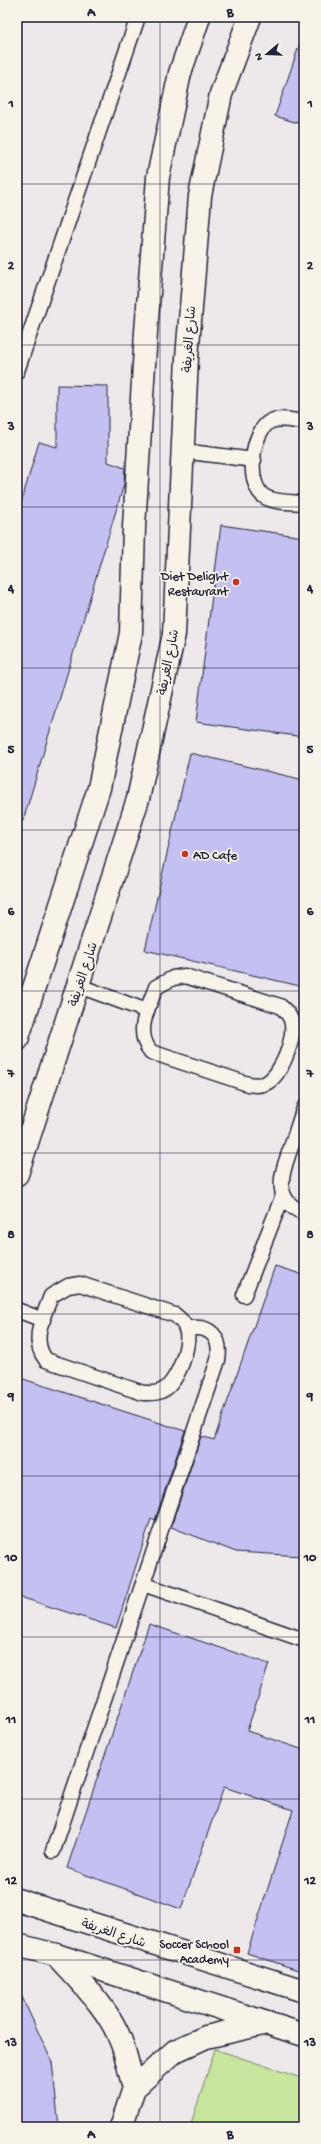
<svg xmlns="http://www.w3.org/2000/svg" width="321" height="2144" font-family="'Gochi Hand','Playpen Sans Arabic',sans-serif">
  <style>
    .green { fill: #c7e59c; stroke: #74846c }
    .building { fill: #c5c0f2; stroke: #22223b }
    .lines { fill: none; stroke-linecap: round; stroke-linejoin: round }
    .lane-casing { stroke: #22223b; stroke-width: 17 }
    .street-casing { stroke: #22223b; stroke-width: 25 }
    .lane { stroke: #f7f3e8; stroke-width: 14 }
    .street { stroke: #f7f3e8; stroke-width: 22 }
    .grid { fill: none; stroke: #22223b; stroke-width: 1; stroke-opacity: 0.55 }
    .poi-dot { fill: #c8321e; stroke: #f7f3e8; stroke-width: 1.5 }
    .labels { text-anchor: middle; stroke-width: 3.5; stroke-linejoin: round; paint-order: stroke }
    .street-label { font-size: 13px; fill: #22223b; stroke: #f7f3e8 }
    .poi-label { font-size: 13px; fill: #22223b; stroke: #f7f3e8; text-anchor: end }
    .neatline { fill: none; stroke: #22223b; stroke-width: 1.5 }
    .grid-label { font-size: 13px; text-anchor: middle; font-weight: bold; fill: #22223b }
  </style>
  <rect width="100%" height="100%" fill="#ede9ea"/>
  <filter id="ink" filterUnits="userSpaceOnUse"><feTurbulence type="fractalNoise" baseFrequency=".025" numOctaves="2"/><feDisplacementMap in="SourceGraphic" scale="8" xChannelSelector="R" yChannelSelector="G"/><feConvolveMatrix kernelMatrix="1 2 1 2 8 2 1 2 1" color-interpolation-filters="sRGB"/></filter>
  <g filter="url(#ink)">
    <polygon class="green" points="215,2049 304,2079 304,2127 190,2127"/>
    <g class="building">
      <polygon points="300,43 304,44 304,125 275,116"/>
      <polygon points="57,385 108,386 108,462 125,468 124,484 23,821 17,820 17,516 39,442 57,447"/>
      <polygon points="221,525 304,537 304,737 196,722"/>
      <polygon points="190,753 304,780 304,987 145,950"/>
      <polygon points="275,1266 304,1275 304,1544 301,1556 236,1552 171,1527 201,1436 214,1440"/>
      <polygon points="17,1377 185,1431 155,1520 151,1519 116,1628 17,1596"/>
      <polygon points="149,1624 269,1664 247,1731 304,1750 304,1972 247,1953 293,1810 224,1787 181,1909 67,1868"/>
      <polygon points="17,1986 52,2062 59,2127 17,2127"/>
    </g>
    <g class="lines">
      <defs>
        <g id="lane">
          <polyline points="17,371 138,17"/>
          <path d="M304,422C294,421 280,417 271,421C251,431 245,485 265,497C276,503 292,502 304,503"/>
          <polyline points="182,451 254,460"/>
          <path d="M185,976L280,1006C285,1010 289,1014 291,1020C297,1036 281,1076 266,1083C260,1086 254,1085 248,1084L151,1052C134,1032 148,1009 156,987L173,978Z"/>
          <polyline points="79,986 147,1011"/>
          <path d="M304,1108C299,1122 295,1136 290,1150C281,1175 272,1200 304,1213"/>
          <path d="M80,1284L175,1315C180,1319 184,1322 186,1329C192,1344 177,1385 161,1391C155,1394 149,1393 143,1393L46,1360C30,1340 43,1318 51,1296L68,1286Z"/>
          <polyline points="244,1295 283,1195"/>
          <polyline points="17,1310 43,1320"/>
          <polyline points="143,1584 304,1640"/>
          <path d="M53,1851L218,1360C222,1337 210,1324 187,1329"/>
        </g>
        <g id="street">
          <polyline points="17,1040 99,788 131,633 134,527 146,332 158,177 180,73 199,17"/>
          <polyline points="17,1174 138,799 174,634 187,358 200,196 221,94 250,17"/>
          <polyline points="17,1900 304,1991"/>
          <polyline points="17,1945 56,1955 304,2035"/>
          <path d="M56,1955C80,1982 110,2009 122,2044C127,2058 130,2074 134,2088"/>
          <polyline points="121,2127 134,2088 175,2051 206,2037 267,2023"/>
        </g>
      </defs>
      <use href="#lane" class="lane-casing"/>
      <use href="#street" class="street-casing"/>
      <use href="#lane" class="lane"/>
      <use href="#street" class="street"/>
    </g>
  </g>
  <path class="grid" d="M160,17V2127M17,184H304M17,345H304M17,507H304M17,668H304M17,830H304M17,991H304M17,1153H304M17,1314H304M17,1476H304M17,1637H304M17,1799H304M17,1960H304"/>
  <g class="poi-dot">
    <circle cx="236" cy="582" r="4"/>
    <circle cx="185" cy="854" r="4"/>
    <rect x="233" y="1946" width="8" height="8" rx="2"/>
  </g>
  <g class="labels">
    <g class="street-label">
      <text transform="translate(188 339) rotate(-86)" y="5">شارع الغريفة</text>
      <text transform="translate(167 662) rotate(-79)" y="5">شارع الغريفة</text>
      <text transform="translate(82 974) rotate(-72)" y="5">شارع الغريفة</text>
      <text transform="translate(114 1932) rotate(18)" y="5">شارع الغريفة</text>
    </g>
    <g class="poi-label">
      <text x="228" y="580">Diet Delight<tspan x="228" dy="15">Restaurant</tspan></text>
      <text x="193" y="859" text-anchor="start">AD Cafe</text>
      <text x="229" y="1948">Soccer School<tspan x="229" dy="15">Academy</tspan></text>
    </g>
  </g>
  <rect width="321" height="2144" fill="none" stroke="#f7f3e8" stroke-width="44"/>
  <g transform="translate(267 54) rotate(251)" stroke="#f7f3e8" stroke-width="3" paint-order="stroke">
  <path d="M0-3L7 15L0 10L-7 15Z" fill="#22223b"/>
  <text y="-6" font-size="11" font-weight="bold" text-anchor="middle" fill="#22223b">N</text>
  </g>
  <rect x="22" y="22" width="277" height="2100" class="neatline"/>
  <g class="grid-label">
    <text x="91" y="16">A</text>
    <text x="230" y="16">B</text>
    <text x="11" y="107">1</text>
    <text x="310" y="107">1</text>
    <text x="11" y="269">2</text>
    <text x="310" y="269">2</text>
    <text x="11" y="430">3</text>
    <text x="310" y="430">3</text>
    <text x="11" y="592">4</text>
    <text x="310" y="592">4</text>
    <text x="11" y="753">5</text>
    <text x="310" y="753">5</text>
    <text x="11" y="915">6</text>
    <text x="310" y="915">6</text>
    <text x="11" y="1077">7</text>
    <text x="310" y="1077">7</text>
    <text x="11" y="1238">8</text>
    <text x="310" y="1238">8</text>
    <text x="11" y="1400">9</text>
    <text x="310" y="1400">9</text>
    <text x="11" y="1561">10</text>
    <text x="310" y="1561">10</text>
    <text x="11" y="1723">11</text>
    <text x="310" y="1723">11</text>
    <text x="11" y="1884">12</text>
    <text x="310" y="1884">12</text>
    <text x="11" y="2046">13</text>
    <text x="310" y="2046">13</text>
    <text x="91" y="2138">A</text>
    <text x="230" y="2138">B</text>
  </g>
</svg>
